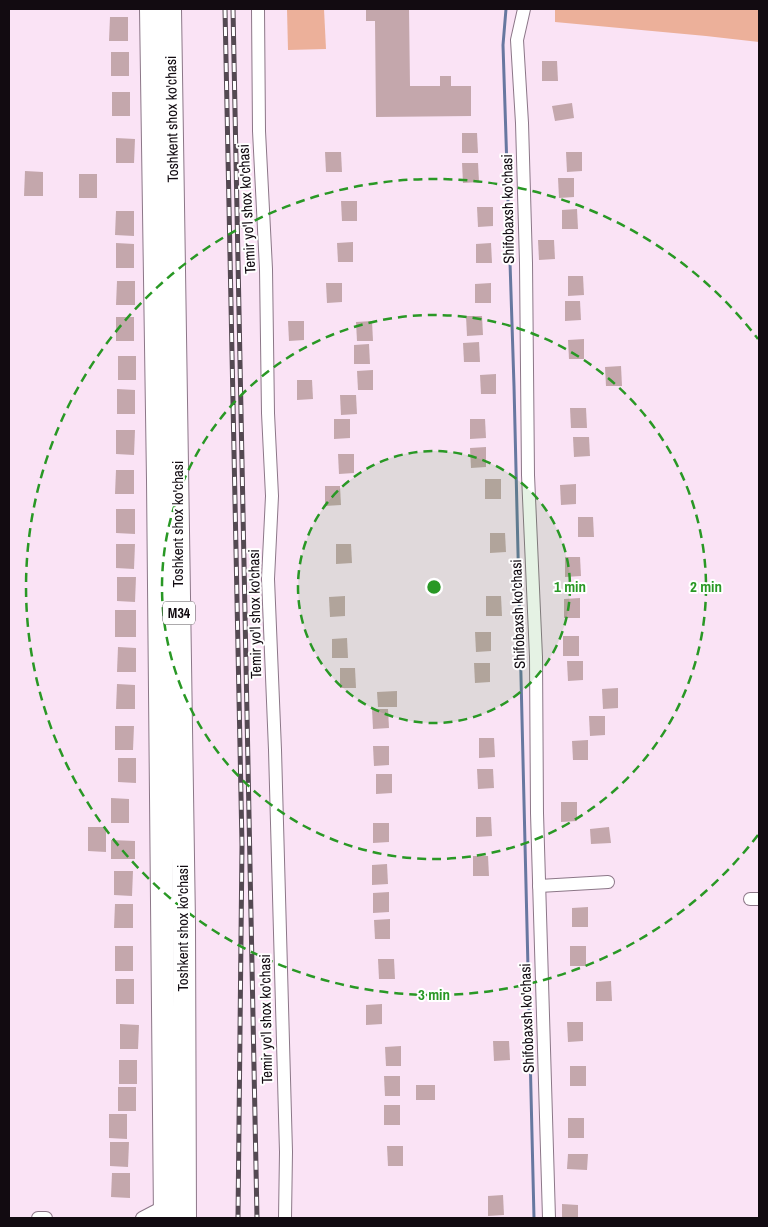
<svg xmlns="http://www.w3.org/2000/svg" width="768" height="1227" font-family="'Archivo Narrow',sans-serif">
  <style>
    .green { fill: #ecb09a }
    .lines { fill: none; stroke-linecap: round; stroke-linejoin: round }
    .stream { stroke: #6778a0; stroke-width: 3 }
    .building { fill: #c4a7ac }
    .street-casing { stroke: #8c7788; stroke-width: 14 }
    .highway-casing { stroke: #8c7788; stroke-width: 24 }
    .street { stroke: #fff; stroke-width: 12 }
    .highway { stroke: #fff; stroke-width: 22 }
    .rail-casing { stroke: #544952; stroke-width: 5 }
    .rail { stroke: #fff; stroke-width: 3; stroke-dasharray: 9; stroke-linecap: butt }
    .ring { fill: none; stroke: #299825; stroke-width: 2.5; stroke-dasharray: 9 6 }
    .labels { text-anchor: middle; stroke-width: 4; stroke-linejoin: round; paint-order: stroke }
    .shield { fill: #fff; stroke: #595458; stroke-width: 1 }
    .shield-label { font-size: 14px; font-weight: bold; fill: #120b11 }
    .street-label { font-size: 15px; fill: #120b11; stroke: #fff }
    .centre { fill: #299825; stroke: #fff; stroke-width: 2.5 }
    .ring-label { font-size: 15px; text-anchor: middle; font-weight: bold; fill: #299825; stroke: #fff; stroke-width: 4; stroke-linejoin: round; paint-order: stroke }
  </style>
  <rect width="100%" height="100%" fill="#fae3f5"/>
  <g class="green">
    <polygon points="287,9 324,9 326,49 288,50"/>
    <polygon points="555,9 759,9 759,42 706,36 555,22"/>
  </g>
  <g class="lines">
    <polyline class="stream" points="506,9 503,45 514,386 534,1218"/>
  </g>
  <g class="building">
    <polygon points="366,9 409,9 410,86 440,86 440,76 451,76 451,86 471,86 471,116 376,117 375,21 366,21"/>
    <polygon points="110,17 128,17 128,41 109,41"/>
    <rect x="111" y="52" width="18" height="24"/>
    <polygon points="542,61 557,61 558,81 542,81"/>
    <rect x="112" y="92" width="18" height="24"/>
    <polygon points="572,103 574,118 555,121 552,106"/>
    <polygon points="462,133 477,133 478,153 462,153"/>
    <polygon points="116,138 135,139 134,163 116,163"/>
    <polygon points="325,152 341,152 342,172 326,172"/>
    <polygon points="566,152 582,152 582,171 567,172"/>
    <polygon points="462,163 478,163 479,182 463,183"/>
    <polygon points="25,171 43,172 43,196 24,196"/>
    <rect x="79" y="174" width="18" height="24"/>
    <polygon points="558,178 574,178 574,197 559,198"/>
    <polygon points="341,201 357,201 357,221 342,221"/>
    <polygon points="477,207 493,207 493,226 478,227"/>
    <polygon points="577,209 578,229 562,229 562,210"/>
    <polygon points="116,211 134,211 134,236 115,235"/>
    <polygon points="538,240 554,240 555,259 539,260"/>
    <polygon points="353,242 353,262 338,262 337,243"/>
    <polygon points="116,243 134,244 134,268 116,268"/>
    <polygon points="491,243 492,263 476,263 476,244"/>
    <polygon points="568,276 583,276 584,295 568,296"/>
    <polygon points="117,281 135,281 135,305 116,305"/>
    <polygon points="326,283 342,283 342,302 327,303"/>
    <polygon points="491,283 491,303 475,303 475,284"/>
    <polygon points="565,301 580,301 581,320 565,321"/>
    <polygon points="466,316 482,316 483,335 467,336"/>
    <rect x="116" y="317" width="18" height="24"/>
    <polygon points="288,321 304,321 304,340 289,341"/>
    <polygon points="372,321 373,341 357,341 356,322"/>
    <polygon points="584,339 584,359 569,359 568,340"/>
    <polygon points="479,342 480,362 464,362 463,343"/>
    <polygon points="369,344 370,364 354,364 354,345"/>
    <rect x="118" y="356" width="18" height="24"/>
    <polygon points="621,366 622,386 606,386 605,367"/>
    <polygon points="373,370 373,390 358,390 357,371"/>
    <polygon points="496,374 496,394 481,394 480,375"/>
    <polygon points="297,380 312,380 313,399 297,400"/>
    <polygon points="117,389 135,390 135,414 117,414"/>
    <polygon points="340,395 356,395 357,414 341,415"/>
    <polygon points="570,408 586,408 587,428 571,428"/>
    <polygon points="334,419 350,419 350,438 334,439"/>
    <polygon points="470,419 485,419 486,438 470,439"/>
    <polygon points="116,430 135,430 134,455 116,454"/>
    <polygon points="573,437 589,437 590,456 574,457"/>
    <polygon points="486,447 486,467 471,468 470,448"/>
    <polygon points="338,454 354,454 354,473 339,474"/>
    <polygon points="116,470 134,470 134,494 115,494"/>
    <rect x="485" y="479" width="16" height="20"/>
    <polygon points="576,484 576,504 561,505 560,485"/>
    <polygon points="325,486 340,486 341,505 325,506"/>
    <polygon points="116,509 135,509 135,534 116,533"/>
    <polygon points="578,517 593,517 594,537 578,537"/>
    <polygon points="490,533 505,533 506,552 490,553"/>
    <polygon points="116,544 135,544 134,569 116,568"/>
    <polygon points="336,544 351,544 352,563 336,564"/>
    <polygon points="565,557 580,557 581,576 565,577"/>
    <polygon points="117,577 136,577 135,602 117,601"/>
    <polygon points="345,596 345,616 330,617 329,597"/>
    <polygon points="486,596 501,596 502,616 486,616"/>
    <polygon points="580,598 580,618 564,618 564,599"/>
    <rect x="115" y="610" width="21" height="27"/>
    <polygon points="475,632 491,632 491,651 476,652"/>
    <rect x="563" y="636" width="16" height="20"/>
    <polygon points="347,638 348,658 332,658 332,639"/>
    <polygon points="118,647 136,648 136,672 117,672"/>
    <polygon points="567,661 583,661 583,680 568,681"/>
    <polygon points="474,663 490,663 490,682 475,683"/>
    <polygon points="340,668 355,668 356,688 340,688"/>
    <polygon points="117,684 135,685 135,709 116,709"/>
    <polygon points="618,688 618,708 603,709 602,689"/>
    <polygon points="397,691 397,707 378,707 377,692"/>
    <polygon points="372,709 388,709 389,728 373,729"/>
    <polygon points="589,716 605,716 605,735 590,736"/>
    <polygon points="115,726 134,726 133,750 115,750"/>
    <polygon points="479,738 494,738 495,757 479,758"/>
    <polygon points="588,740 588,760 573,760 572,741"/>
    <polygon points="373,746 389,746 389,765 374,766"/>
    <polygon points="118,758 136,758 136,783 118,782"/>
    <polygon points="477,769 493,769 494,788 478,789"/>
    <polygon points="376,774 392,774 392,793 376,794"/>
    <polygon points="111,798 129,799 129,823 111,823"/>
    <polygon points="561,802 577,802 577,821 561,822"/>
    <polygon points="476,817 491,817 492,836 476,837"/>
    <polygon points="373,823 389,823 389,842 373,843"/>
    <polygon points="88,827 106,827 106,852 88,851"/>
    <polygon points="609,827 611,843 591,844 590,829"/>
    <polygon points="111,840 135,841 135,859 111,859"/>
    <polygon points="473,856 488,856 489,876 473,876"/>
    <polygon points="387,864 388,884 372,885 372,865"/>
    <polygon points="114,871 133,871 132,896 114,895"/>
    <polygon points="389,892 389,912 373,913 373,893"/>
    <polygon points="115,904 133,904 133,928 114,928"/>
    <polygon points="588,907 588,927 572,927 572,908"/>
    <polygon points="390,919 390,939 375,939 374,920"/>
    <rect x="115" y="946" width="18" height="25"/>
    <rect x="570" y="946" width="16" height="20"/>
    <polygon points="378,959 394,959 395,979 379,979"/>
    <rect x="116" y="979" width="18" height="25"/>
    <polygon points="611,981 612,1001 596,1001 596,982"/>
    <polygon points="382,1004 382,1024 366,1025 366,1005"/>
    <polygon points="567,1022 583,1022 583,1041 568,1042"/>
    <polygon points="120,1024 139,1025 138,1049 120,1049"/>
    <polygon points="493,1041 509,1041 510,1060 494,1061"/>
    <polygon points="401,1046 401,1066 386,1066 385,1047"/>
    <rect x="119" y="1060" width="18" height="24"/>
    <rect x="570" y="1066" width="16" height="20"/>
    <polygon points="384,1076 400,1076 400,1096 385,1096"/>
    <rect x="416" y="1085" width="19" height="15"/>
    <rect x="118" y="1087" width="18" height="24"/>
    <rect x="384" y="1105" width="16" height="20"/>
    <polygon points="109,1114 127,1114 127,1139 109,1138"/>
    <rect x="568" y="1118" width="16" height="20"/>
    <polygon points="110,1142 129,1142 128,1167 110,1166"/>
    <polygon points="387,1146 403,1146 403,1166 388,1166"/>
    <polygon points="568,1154 588,1154 587,1170 567,1169"/>
    <polygon points="112,1173 130,1173 130,1198 111,1197"/>
    <polygon points="503,1195 504,1215 488,1216 488,1196"/>
    <polygon points="562,1204 578,1205 578,1218 562,1218"/>
  </g>
  <g class="lines">
    <defs>
      <g id="street">
        <polyline points="258,9 259,131 266,269 268,413 272,496 268,579 275,750 286,1152 285,1218"/>
        <polyline points="524,9 517,40 522,123 526,263 528,475 536,657 537,813 549,1218"/>
        <polyline points="539,886 608,882"/>
        <polyline points="750,899 759,899"/>
        <polyline points="38,1218 46,1218"/>
        <polyline points="142,1218 165,1206"/>
      </g>
      <g id="highway">
        <polyline points="151,9 158,480 165,1218"/>
        <polyline points="170,9 184,923 185,1218"/>
      </g>
    </defs>
    <use href="#street" class="street-casing"/>
    <use href="#highway" class="highway-casing"/>
    <use href="#street" class="street"/>
    <use href="#highway" class="highway"/>
    <defs>
      <g id="rail">
        <polyline points="225,9 242,845 238,1218"/>
        <polyline points="233,9 257,1218"/>
      </g>
    </defs>
    <use href="#rail" class="rail-casing"/>
    <use href="#rail" class="rail"/>
  </g>
  <circle cx="434" cy="587" r="136" fill="#299825" fill-opacity=".12"/>
  <g class="ring">
    <circle cx="434" cy="587" r="136"/>
    <circle cx="434" cy="587" r="272"/>
    <path d="M758 835A408 408 0 1 1 758 339"/>
  </g>
  <g class="labels">
    <rect class="shield" x="163" y="601.5" width="32" height="23" rx="4"/>
    <g class="shield-label">
      <text x="179" y="618">M34</text>
    </g>
    <g class="street-label">
      <text transform="translate(172 119) rotate(-91)" y="5">Toshkent shox ko'chasi</text>
      <text transform="translate(247 209) rotate(-93)" y="5">Temir yo'l shox ko'chasi</text>
      <text transform="translate(508 209) rotate(-91)" y="5">Shifobaxsh ko'chasi</text>
      <text transform="translate(178 524) rotate(-90)" y="5">Toshkent shox ko'chasi</text>
      <text transform="translate(255 614) rotate(-91)" y="5">Temir yo'l shox ko'chasi</text>
      <text transform="translate(518 614) rotate(-92)" y="5">Shifobaxsh ko'chasi</text>
      <text transform="translate(183 928) rotate(-90)" y="5">Toshkent shox ko'chasi</text>
      <text transform="translate(527 1018) rotate(-92)" y="5">Shifobaxsh ko'chasi</text>
      <text transform="translate(266 1019) rotate(-91)" y="5">Temir yo'l shox ko'chasi</text>
    </g>
  </g>
  <circle cx="434" cy="587" r="8" class="centre"/>
  <g class="ring-label">
    <text x="570" y="592">1 min</text>
    <text x="706" y="592">2 min</text>
    <text x="434" y="1000">3 min</text>
  </g>
  <rect width="768" height="1227" fill="none" stroke="#120b11" stroke-width="20"/>
</svg>
